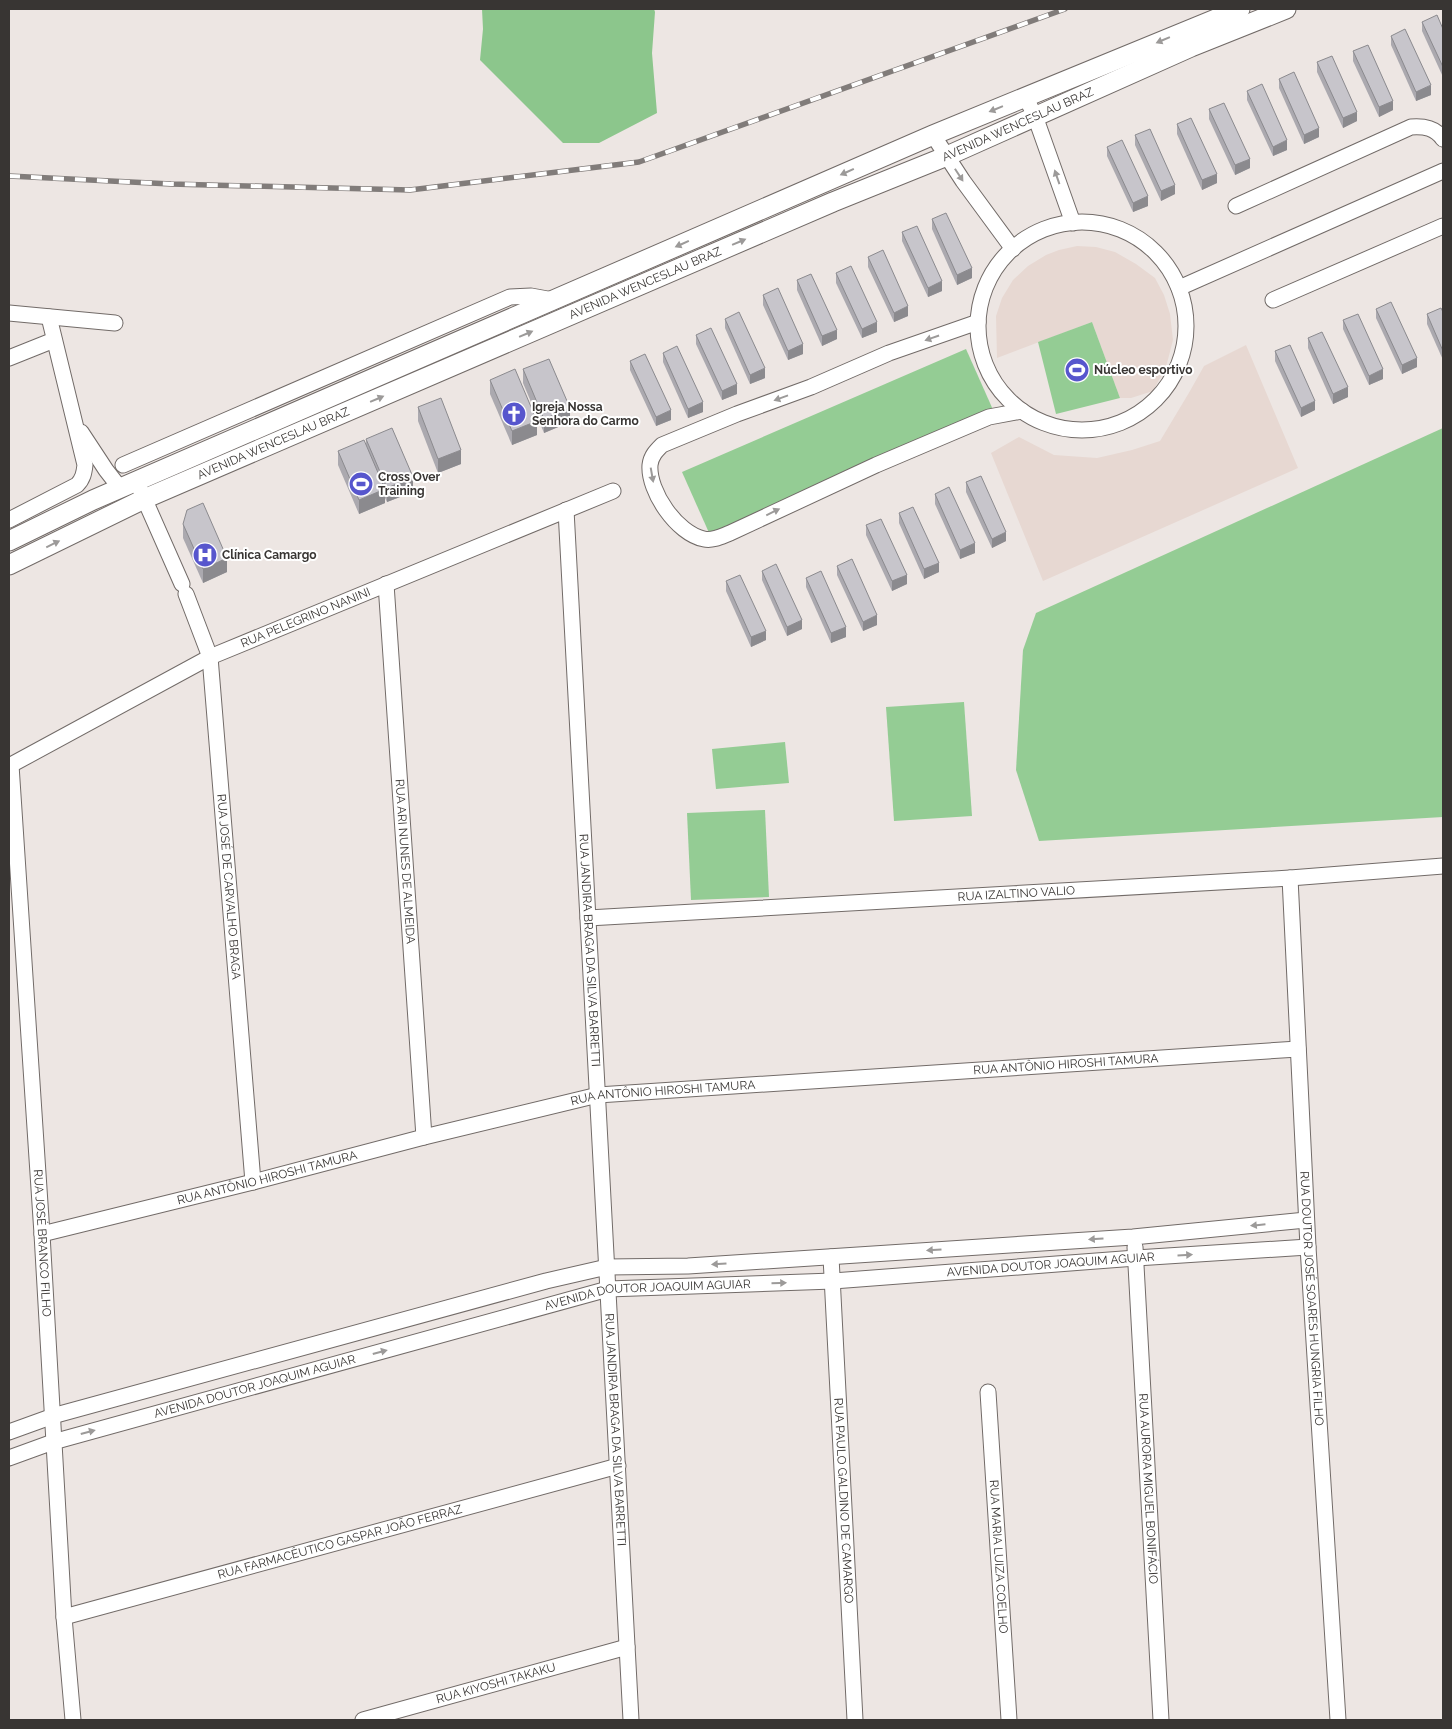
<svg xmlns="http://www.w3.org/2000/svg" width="1452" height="1729" font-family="Raleway,sans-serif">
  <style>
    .built { fill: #e7d8d2 }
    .green { fill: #94cc94 }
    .forest { fill: #8cc68c }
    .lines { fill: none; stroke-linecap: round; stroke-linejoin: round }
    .minor-casing { stroke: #726b68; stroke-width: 17 }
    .tertiary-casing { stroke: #726b68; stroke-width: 21 }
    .minor { stroke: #fff; stroke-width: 15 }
    .tertiary { stroke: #fff; stroke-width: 19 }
    .rail-casing { stroke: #817c7a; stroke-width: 5.5 }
    .rail { stroke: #fff; stroke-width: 4; stroke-dasharray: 11; stroke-linecap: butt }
    .wall { fill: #aba9af }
    .shaded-wall { fill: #8b8a8e }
    .building { fill: #c7c5cb; stroke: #8b8a8e }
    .oneway { fill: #9c9a99 }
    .labels { text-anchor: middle; stroke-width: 4; stroke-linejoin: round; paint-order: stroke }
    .street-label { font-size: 12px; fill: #383533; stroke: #fff }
    .poi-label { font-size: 12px; font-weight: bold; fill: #383533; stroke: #fff; text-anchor: start }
  </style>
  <rect width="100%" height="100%" fill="#ede6e3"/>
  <g class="built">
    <polygon points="1077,246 1096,247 1115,252 1136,264 1155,278 1164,295 1170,314 1173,340 1166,367 1153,391 1131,398 1120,398 1092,322 997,358 996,316 1002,298 1013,280 1028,266 1046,255 1059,250"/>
    <polygon points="1246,345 1298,468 1043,581 991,453 1019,437 1054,455 1097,458 1132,450 1160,441 1190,391 1204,366"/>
  </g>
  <g class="green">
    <polygon points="1092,322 1120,398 1056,414 1038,342"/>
    <polygon points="966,349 994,412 710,535 682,472"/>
    <polygon points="1443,428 1443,817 1039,841 1016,770 1023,650 1036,613"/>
    <polygon points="964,702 972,816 894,821 886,707"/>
    <polygon points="785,742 789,783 716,789 712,749"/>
    <polygon points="765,810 769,897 691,900 687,813"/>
  </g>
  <polygon class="forest" points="482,9 654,9 655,12 652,53 657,113 599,143 563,143 480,60 483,29"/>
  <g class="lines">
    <defs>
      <g id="minor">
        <polyline points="1026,98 1035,116 1073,223"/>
        <polyline points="933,135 963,181 1013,249"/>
        <path d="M1236,206L1411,127C1425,126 1435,128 1443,139"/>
        <circle cx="1082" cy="326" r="104"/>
        <polyline points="1179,288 1443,171"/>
        <polyline points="1273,300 1443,226"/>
        <polyline points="9,313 115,323"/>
        <path d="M978,322L889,353L811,387L737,414L662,445C656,451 651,456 650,465C648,491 677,534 704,539C713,541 722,536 730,533L876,465L989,417L1022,411"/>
        <polyline points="9,358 54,340"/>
        <polyline points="81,432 106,470 120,488"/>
        <polyline points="123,465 510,297 531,296 553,300"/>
        <polyline points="140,489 182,584"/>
        <path id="s1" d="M566,510L631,1720"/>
        <path d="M9,520L77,485C83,479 84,473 85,465L49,317"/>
        <path id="s2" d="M386,584L424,1137"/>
        <path id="s3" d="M186,594L210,657L253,1182"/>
        <path id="s4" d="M11,765L42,1234L64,1617L73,1720"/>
        <path id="s5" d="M9,766L210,657L613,491"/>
        <path id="s6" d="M1290,878L1308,1247L1338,1720"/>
        <path id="s7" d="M588,918L1290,878L1443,866"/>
        <path id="s8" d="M42,1234L253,1182L424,1137L598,1095L1298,1049"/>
        <path id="s9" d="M1135,1247L1161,1720"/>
        <path id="s10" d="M831,1257L855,1720"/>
        <path id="s11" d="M988,1392L1009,1720"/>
        <polyline points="9,1432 56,1415 546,1281 607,1267 688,1266 1133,1237 1306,1220"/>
        <path id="s12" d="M9,1458L53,1442L608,1289L833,1281L1136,1258L1308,1247"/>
        <path id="s13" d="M64,1617L618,1466"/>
        <path id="s14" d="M363,1720L627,1647"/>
      </g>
      <g id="tertiary">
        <polyline points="9,541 93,500 933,135 1240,9"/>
        <path id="s15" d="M9,565L144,499L833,202L947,156L1191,47L1286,9"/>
      </g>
    </defs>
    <use href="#minor" class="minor-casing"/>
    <use href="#tertiary" class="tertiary-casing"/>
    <use href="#minor" class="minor"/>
    <use href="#tertiary" class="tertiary"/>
    <defs>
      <polyline id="rail" points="9,176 171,184 410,190 639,162 1065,9"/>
    </defs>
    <use href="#rail" class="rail-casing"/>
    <use href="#rail" class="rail"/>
  </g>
  <g class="wall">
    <polygon points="1422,22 1443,29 1443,77 1422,31"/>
    <polygon points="1391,36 1431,95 1416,101 1391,45"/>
    <polygon points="1353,51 1393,110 1379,117 1353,61"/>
    <polygon points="1317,62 1357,121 1343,128 1317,72"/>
    <polygon points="1279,79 1319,137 1304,144 1279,88"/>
    <polygon points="1247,91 1287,150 1273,156 1247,100"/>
    <polygon points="1209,109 1250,168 1235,175 1209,119"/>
    <polygon points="1177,124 1217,183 1202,190 1177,134"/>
    <polygon points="1135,135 1175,194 1161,201 1135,145"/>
    <polygon points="1107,147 1148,206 1133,212 1107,156"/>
    <polygon points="932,219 972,278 957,285 932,229"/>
    <polygon points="902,232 942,291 928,297 902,241"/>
    <polygon points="868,257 908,316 894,322 868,267"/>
    <polygon points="836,273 877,332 862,338 836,283"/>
    <polygon points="797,280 837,339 822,346 797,290"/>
    <polygon points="763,295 803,354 788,360 763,305"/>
    <polygon points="1376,309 1417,367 1402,374 1376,318"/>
    <polygon points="1443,312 1443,360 1427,324 1427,314"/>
    <polygon points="725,319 765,378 750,384 725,328"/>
    <polygon points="1343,320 1383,379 1369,385 1343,329"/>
    <polygon points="696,335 737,394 722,400 696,344"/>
    <polygon points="1308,338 1348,397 1333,404 1308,348"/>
    <polygon points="1275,351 1315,410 1301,417 1275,361"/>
    <polygon points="663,353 703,412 688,418 663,362"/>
    <polygon points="630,361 671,420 656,426 630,370"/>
    <polygon points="523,369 570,422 544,433 523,383"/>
    <polygon points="490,380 537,435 512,445 490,394"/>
    <polygon points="418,407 461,464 438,473 418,421"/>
    <polygon points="366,439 413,492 387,502 385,498 385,503 359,514 338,465 338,451 366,444"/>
    <polygon points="966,482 1006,541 992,548 966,492"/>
    <polygon points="935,494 975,553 960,559 935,504"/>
    <polygon points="899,513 939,572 924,579 899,523"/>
    <polygon points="183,524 227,572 203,583 183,538"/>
    <polygon points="866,525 907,584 892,591 866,535"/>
    <polygon points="837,566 877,625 863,631 837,575"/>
    <polygon points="762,571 802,629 787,636 762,580"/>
    <polygon points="806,578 846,637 831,643 806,587"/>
    <polygon points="726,581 766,640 751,647 726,591"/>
  </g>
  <g class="shaded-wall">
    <polygon points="1431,85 1431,95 1416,101 1416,92"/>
    <polygon points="1393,101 1393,110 1379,117 1379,107"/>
    <polygon points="1357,112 1357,121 1343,128 1343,118"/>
    <polygon points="1319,128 1319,137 1304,144 1304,135"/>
    <polygon points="1287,140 1287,150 1273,156 1273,147"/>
    <polygon points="1250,159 1250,168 1235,175 1235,165"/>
    <polygon points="1217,174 1217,183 1202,190 1202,180"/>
    <polygon points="1175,185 1175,194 1161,201 1161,191"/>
    <polygon points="1148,196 1148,206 1133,212 1133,203"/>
    <polygon points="972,268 972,278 957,285 957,275"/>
    <polygon points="942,281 942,291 928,297 928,288"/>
    <polygon points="908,306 908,316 894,322 894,313"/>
    <polygon points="877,322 877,332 862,338 862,329"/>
    <polygon points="837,330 837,339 822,346 822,336"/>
    <polygon points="803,344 803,354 788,360 788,351"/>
    <polygon points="1417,358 1417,367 1402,374 1402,365"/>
    <polygon points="765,368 765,378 750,384 750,375"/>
    <polygon points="1383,369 1383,379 1369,385 1369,376"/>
    <polygon points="737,384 737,394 722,400 722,391"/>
    <polygon points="1348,387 1348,397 1333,404 1333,394"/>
    <polygon points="1315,401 1315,410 1301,417 1301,408"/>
    <polygon points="703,402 703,412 688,418 688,409"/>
    <polygon points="570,408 570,422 544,433 544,419"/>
    <polygon points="671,410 671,420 656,426 656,417"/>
    <polygon points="537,421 537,435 512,445 512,431"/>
    <polygon points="461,450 461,464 438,473 438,459"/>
    <polygon points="413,477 413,492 387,502 387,488"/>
    <polygon points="385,489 385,503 359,514 359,500"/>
    <polygon points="1006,532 1006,541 992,548 992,539"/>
    <polygon points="975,543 975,553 960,559 960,550"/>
    <polygon points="227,558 227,572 203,583 203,569"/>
    <polygon points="939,563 939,572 924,579 924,569"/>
    <polygon points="907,575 907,584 892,591 892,581"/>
    <polygon points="877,615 877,625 863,631 863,622"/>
    <polygon points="802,620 802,629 787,636 787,627"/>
    <polygon points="846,627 846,637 831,643 831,633"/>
    <polygon points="766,631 766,640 751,647 751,637"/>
  </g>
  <g class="building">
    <polygon points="1437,15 1443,29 1443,67 1422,22"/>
    <polygon points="1405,29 1431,85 1416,92 1391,36"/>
    <polygon points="1368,45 1393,101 1379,107 1353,51"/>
    <polygon points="1332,56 1357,112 1343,118 1317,62"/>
    <polygon points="1294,72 1319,128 1304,135 1279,79"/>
    <polygon points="1262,84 1287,140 1273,147 1247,91"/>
    <polygon points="1224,103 1250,159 1235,165 1209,109"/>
    <polygon points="1191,118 1217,174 1202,180 1177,124"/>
    <polygon points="1150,129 1175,185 1161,191 1135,135"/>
    <polygon points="1122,140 1148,196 1133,203 1107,147"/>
    <polygon points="946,213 972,268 957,275 932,219"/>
    <polygon points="917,226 942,281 928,288 902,232"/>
    <polygon points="883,250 908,306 894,313 868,257"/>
    <polygon points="851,266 877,322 862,329 836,273"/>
    <polygon points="811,274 837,330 822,336 797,280"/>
    <polygon points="778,288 803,344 788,351 763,295"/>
    <polygon points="1391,302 1417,358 1402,365 1376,309"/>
    <polygon points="1441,308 1443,312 1443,351 1427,314"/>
    <polygon points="739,312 765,368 750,375 725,319"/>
    <polygon points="1358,314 1383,369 1369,376 1343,320"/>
    <polygon points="711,328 737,384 722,391 696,335"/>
    <polygon points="1322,332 1348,387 1333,394 1308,338"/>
    <polygon points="1290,345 1315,401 1301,408 1275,351"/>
    <polygon points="677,346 703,402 688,409 663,353"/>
    <polygon points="645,354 671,410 656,417 630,361"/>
    <polygon points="549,359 570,408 544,419 523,369"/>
    <polygon points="515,369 537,421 512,431 490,380"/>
    <polygon points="441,398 461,450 438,459 418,407"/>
    <polygon points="392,428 413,477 387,488 366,439"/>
    <polygon points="364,440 385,489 359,500 338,451"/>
    <polygon points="981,476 1006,532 992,539 966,482"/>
    <polygon points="949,487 975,543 960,550 935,494"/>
    <polygon points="203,503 227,558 203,569 183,524 187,510"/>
    <polygon points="913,507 939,563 924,569 899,513"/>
    <polygon points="881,519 907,575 892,581 866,525"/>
    <polygon points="852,559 877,615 863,622 837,566"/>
    <polygon points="776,564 802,620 787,627 762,571"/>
    <polygon points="821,571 846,627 831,633 806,578"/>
    <polygon points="740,575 766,631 751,637 726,581"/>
  </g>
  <defs><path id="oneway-solid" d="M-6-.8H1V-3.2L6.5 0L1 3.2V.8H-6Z" transform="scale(1.25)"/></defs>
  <g class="oneway">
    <use href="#oneway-solid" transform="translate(1163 40) rotate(157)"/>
    <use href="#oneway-solid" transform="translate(996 109) rotate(158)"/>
    <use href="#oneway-solid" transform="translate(847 172) rotate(156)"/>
    <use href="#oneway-solid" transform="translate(959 175) rotate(57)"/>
    <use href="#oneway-solid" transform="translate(1057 177) rotate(-109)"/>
    <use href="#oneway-solid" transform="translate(739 242) rotate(-23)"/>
    <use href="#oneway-solid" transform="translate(682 244) rotate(156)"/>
    <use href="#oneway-solid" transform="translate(526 334) rotate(-23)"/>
    <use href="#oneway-solid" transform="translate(932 338) rotate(161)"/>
    <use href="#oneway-solid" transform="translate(781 398) rotate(160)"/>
    <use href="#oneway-solid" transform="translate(377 399) rotate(-23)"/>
    <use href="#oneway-solid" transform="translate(652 475) rotate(80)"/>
    <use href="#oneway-solid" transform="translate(773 512) rotate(-26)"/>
    <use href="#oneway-solid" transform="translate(53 544) rotate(-26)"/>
    <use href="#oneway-solid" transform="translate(1258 1225) rotate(174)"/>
    <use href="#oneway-solid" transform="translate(1096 1239) rotate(176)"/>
    <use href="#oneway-solid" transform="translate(934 1250) rotate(176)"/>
    <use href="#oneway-solid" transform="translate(1185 1255) rotate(-3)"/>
    <use href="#oneway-solid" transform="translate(719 1264) rotate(176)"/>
    <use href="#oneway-solid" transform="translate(779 1283) rotate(-2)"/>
    <use href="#oneway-solid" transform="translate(380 1352) rotate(-15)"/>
    <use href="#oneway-solid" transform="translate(88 1432) rotate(-15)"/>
  </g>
  <defs>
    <symbol id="stadium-disc" viewBox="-11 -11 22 22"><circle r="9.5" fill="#5756cd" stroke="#fff"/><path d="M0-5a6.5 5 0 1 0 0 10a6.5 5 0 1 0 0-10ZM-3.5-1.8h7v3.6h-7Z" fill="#fff"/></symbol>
    <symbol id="church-disc" viewBox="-11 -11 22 22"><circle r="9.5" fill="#5756cd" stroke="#fff"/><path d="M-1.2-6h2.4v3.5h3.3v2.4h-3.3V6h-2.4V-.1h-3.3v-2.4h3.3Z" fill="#fff"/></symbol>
    <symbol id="hospital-disc" viewBox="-11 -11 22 22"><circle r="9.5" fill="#5756cd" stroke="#fff"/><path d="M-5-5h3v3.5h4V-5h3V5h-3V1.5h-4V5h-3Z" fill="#fff"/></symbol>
  </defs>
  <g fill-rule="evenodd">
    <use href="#stadium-disc" x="1063" y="356" width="28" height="28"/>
    <use href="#church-disc" x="500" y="400" width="28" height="28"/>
    <use href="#stadium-disc" x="347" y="470" width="28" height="28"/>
    <use href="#hospital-disc" x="191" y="541" width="28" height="28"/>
  </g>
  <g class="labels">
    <g class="street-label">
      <text dy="4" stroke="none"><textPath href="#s15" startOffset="1101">AVENIDA WENCESLAU BRAZ</textPath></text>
      <text dy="4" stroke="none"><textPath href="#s15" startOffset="696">AVENIDA WENCESLAU BRAZ</textPath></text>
      <text dy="4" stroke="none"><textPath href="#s15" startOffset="291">AVENIDA WENCESLAU BRAZ</textPath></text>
      <text dy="4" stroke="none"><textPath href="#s5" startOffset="332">RUA PELEGRINO NANINI</textPath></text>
      <text dy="4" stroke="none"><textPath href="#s2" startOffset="278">RUA ARI NUNES DE ALMEIDA</textPath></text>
      <text dy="4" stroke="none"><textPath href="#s3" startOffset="298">RUA JOSÉ DE CARVALHO BRAGA</textPath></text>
      <text dy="4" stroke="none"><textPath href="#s7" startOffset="429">RUA IZALTINO VALIO</textPath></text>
      <text dy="4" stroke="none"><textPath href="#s1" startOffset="441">RUA JANDIRA BRAGA DA SILVA BARRETTI</textPath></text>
      <text dy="4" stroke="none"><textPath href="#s8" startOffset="1042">RUA ANTÔNIO HIROSHI TAMURA</textPath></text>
      <text dy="4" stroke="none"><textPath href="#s8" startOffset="638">RUA ANTÔNIO HIROSHI TAMURA</textPath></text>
      <text dy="4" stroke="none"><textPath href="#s8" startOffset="232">RUA ANTÔNIO HIROSHI TAMURA</textPath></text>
      <text dy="4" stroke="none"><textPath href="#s4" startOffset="479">RUA JOSÉ BRANCO FILHO</textPath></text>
      <text dy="4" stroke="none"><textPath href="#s12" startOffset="1066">AVENIDA DOUTOR JOAQUIM AGUIAR</textPath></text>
      <text dy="4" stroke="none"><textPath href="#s12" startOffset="661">AVENIDA DOUTOR JOAQUIM AGUIAR</textPath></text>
      <text dy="4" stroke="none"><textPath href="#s6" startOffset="421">RUA DOUTOR JOSÉ SOARES HUNGRIA FILHO</textPath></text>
      <text dy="4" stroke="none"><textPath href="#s12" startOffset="256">AVENIDA DOUTOR JOAQUIM AGUIAR</textPath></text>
      <text dy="4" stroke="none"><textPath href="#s1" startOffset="921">RUA JANDIRA BRAGA DA SILVA BARRETTI</textPath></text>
      <text dy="4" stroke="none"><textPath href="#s9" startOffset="242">RUA AURORA MIGUEL BONIFÁCIO</textPath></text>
      <text dy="4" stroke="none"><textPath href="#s10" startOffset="244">RUA PAULO GALDINO DE CAMARGO</textPath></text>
      <text dy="4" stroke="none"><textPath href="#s13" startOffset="286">RUA FARMACÊUTICO GASPAR JOÃO FERRAZ</textPath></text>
      <text dy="4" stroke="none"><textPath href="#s11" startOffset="165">RUA MARIA LUIZA COELHO</textPath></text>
      <text dy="4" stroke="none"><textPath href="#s14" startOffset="138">RUA KIYOSHI TAKAKU</textPath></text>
    </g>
    <g class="poi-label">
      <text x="1094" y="374">Núcleo esportivo</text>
      <text x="532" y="411">Igreja Nossa<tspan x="532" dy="14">Senhora do Carmo</tspan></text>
      <text x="378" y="481">Cross Over<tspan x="378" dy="14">Training</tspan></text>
      <text x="222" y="559">Clínica Camargo</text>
    </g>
  </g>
  <rect width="1452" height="1729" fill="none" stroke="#383533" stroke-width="20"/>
</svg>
